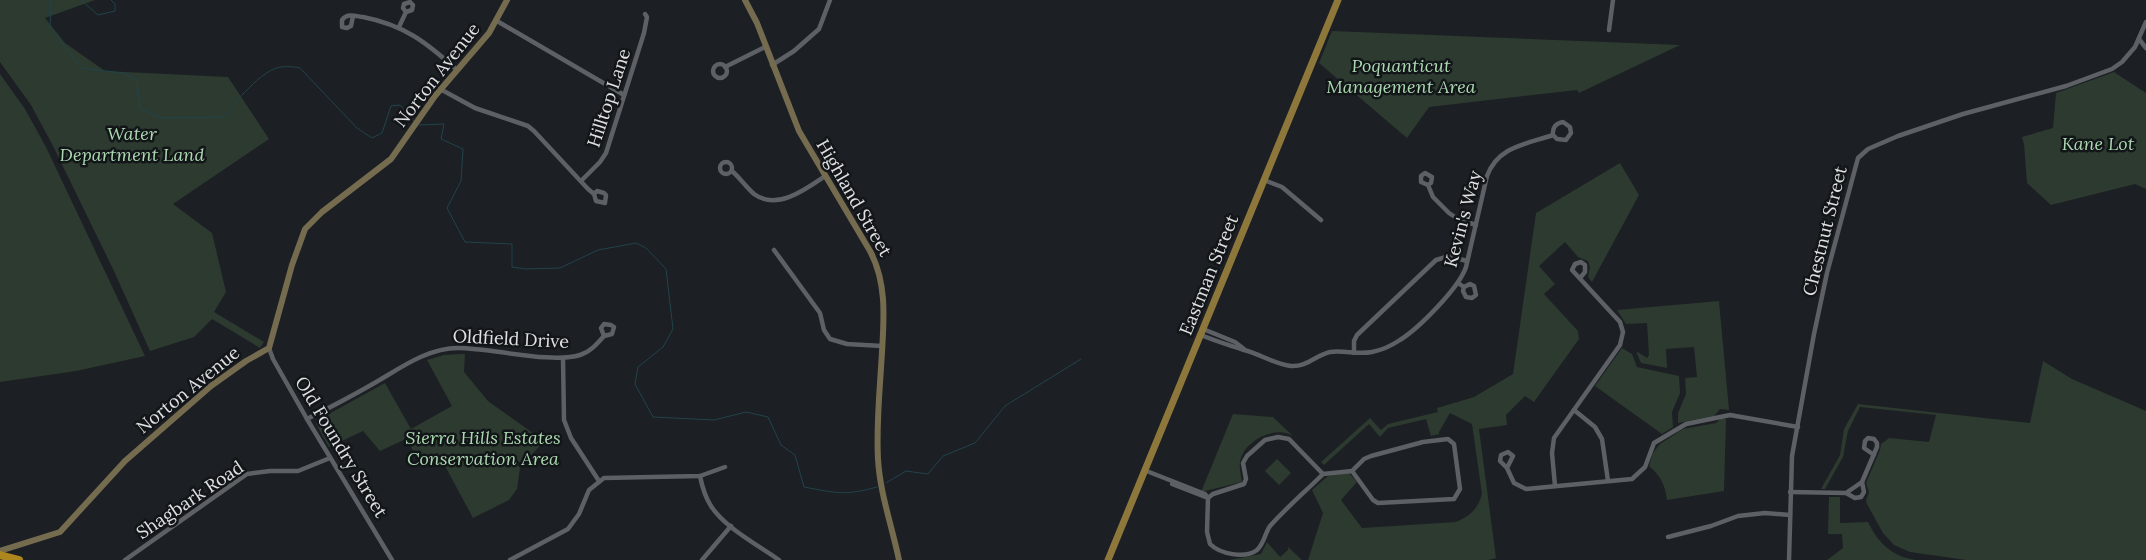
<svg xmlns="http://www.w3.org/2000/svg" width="2146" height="560" font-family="Lora,serif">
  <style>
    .green { fill: #2d3a2f }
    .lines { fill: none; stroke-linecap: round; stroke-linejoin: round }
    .stream { stroke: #21434c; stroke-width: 1 }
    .street { stroke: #5d6064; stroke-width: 4.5 }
    .secondary { stroke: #756b4f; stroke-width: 6 }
    .primary { stroke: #8e773a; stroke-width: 7 }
    .highway { stroke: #ae861e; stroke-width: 8 }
    .labels { text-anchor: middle; stroke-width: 5; stroke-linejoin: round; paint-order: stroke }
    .park-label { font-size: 18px; font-style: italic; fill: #acd9b1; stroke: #131619 }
    .street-label { font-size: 18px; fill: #dfe1e3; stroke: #131619 }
  </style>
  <rect width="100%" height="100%" fill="#1c1f23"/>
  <g class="green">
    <polygon points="0,0 95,0 45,18 65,43 105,71 228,77 269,139 173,204 212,233 226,292 214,312 264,342 260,348 212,319 194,337 150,351 113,269 52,144 31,105 0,62"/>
    <polygon points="1332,31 1680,45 1579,93 1577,90 1429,107 1407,138 1319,63"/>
    <polygon points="2114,72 2146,93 2146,189 2135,184 2051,205 2027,183 2024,144 2022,137 2053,128 2056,93"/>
    <polygon points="0,74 25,109 46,147 145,356 76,371 0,382"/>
    <path d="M1620,163L1639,195L1592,282L1588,277L1590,267L1588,261L1578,257L1565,242L1539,266L1555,284L1544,294L1578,331L1579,339L1534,402L1525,396L1506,415L1507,425L1479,429L1496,558L1488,560H1308L1323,513L1312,490L1328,476L1349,473L1357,482L1341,500L1362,528L1456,522C1470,516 1478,509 1482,494L1472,424L1450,413L1439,432V434L1431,436L1426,419L1388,428L1380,437L1369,424L1324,465L1321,462L1370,418L1381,430L1388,424L1438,412L1437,408L1474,397L1513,374L1536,213Z"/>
    <polygon points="1719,301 1729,410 1720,409 1714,416 1678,423 1678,413 1686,394 1685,378 1697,377 1694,347 1666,349 1667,368 1641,363 1636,351 1647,358 1649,355 1647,323 1626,324 1617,310"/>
    <polygon points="1622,348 1632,354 1637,367 1679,376 1680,393 1672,412 1673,427 1662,434 1595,386"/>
    <polygon points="460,354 465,354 464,372 488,401 544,441 520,468 517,489 509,500 473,518 438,453 420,462 406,439 380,451 363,431 329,447 316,424 318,420 385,383 411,429 452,406 427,360 444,355"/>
    <polygon points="2043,361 2072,379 2146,411 2146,560 1966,560 1910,552 1894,545 1883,533 1867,504 1866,501 1869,492 1866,483 1880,450 1881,444 1889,438 1929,442 1936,415 1860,407 1848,431 1843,457 1825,489 1821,489 1840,455 1844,429 1858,404 2030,423"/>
    <path d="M1233,414L1273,417L1293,436C1276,425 1247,440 1241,458C1238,466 1241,474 1242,482L1201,492Z"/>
    <path d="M1721,418L1726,419L1724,491L1667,500C1665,485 1661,476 1649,466L1653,453L1660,444L1683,429L1716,423Z"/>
    <polygon points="1277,459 1291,473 1279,485 1265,471"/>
    <path d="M1829,497H1840V523L1868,522C1878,543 1893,557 1916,560H1827L1843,548L1842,534H1828Z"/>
    <polygon points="1267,542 1280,557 1288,550 1288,547 1302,560 1229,560 1261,554"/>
  </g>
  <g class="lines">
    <g class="stream">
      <path d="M51,0L50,27L81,68L123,73L137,80L140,109L163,118L223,117C235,103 262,69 281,67C287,66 295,67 300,68L357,128L372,138L382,133L391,106L400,105L414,121"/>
      <polyline points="81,0 98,15 115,11 115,4 111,0"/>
      <path d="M419,125L444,124L441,139L463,149L461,181L447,208L465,242L512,244V267L526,269L560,268L598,250L636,243L646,248L666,269L673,329L663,347L638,367L635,384L653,417L714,420L746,412L768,417L781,445L795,455L804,487C836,493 845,496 877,487"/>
      <polyline points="886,483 906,471 928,474 943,456 975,443 1005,406 1081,359"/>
    </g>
    <g class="street">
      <path d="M353,16L351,26L347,28L342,27V20C347,13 355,16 363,17C404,25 426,42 457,70"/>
      <polyline points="497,21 624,95"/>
      <polyline points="399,27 406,12 412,10 413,5 410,2 404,4 403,8 406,12"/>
      <polyline points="1609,30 1613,0"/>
      <polyline points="2139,39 2146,48"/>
      <circle cx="720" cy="71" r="7"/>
      <polyline points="772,65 794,51 819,29 830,0"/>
      <polyline points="725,67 765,47"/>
      <polyline points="440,89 475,108 528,126 534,131 588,189 594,194 597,191 604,193 606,195 605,203 596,201 594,194"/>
      <circle cx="726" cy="168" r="6"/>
      <path d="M732,171C740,178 746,187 754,194C777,211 806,189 825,176"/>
      <polyline points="1264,180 1282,187 1321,220"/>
      <polyline points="581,181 600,162 606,153 644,33 647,17 645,14"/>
      <polyline points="1428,185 1431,183 1432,177 1425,173 1421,176 1421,182 1428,185 1433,197 1449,213 1458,219 1476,225"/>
      <polyline points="774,250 820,313 824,330 830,339 847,344 882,346"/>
      <polyline points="1458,283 1464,287 1470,284 1474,286 1476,295 1472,298 1466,297 1463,291 1464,287"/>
      <polyline points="1203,329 1235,342 1244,349"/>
      <path d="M1201,335C1215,341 1229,345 1244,350C1260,354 1274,364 1291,366C1307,367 1316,355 1330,352C1344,350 1358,355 1372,352C1382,350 1391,346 1400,340C1419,328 1459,288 1466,267L1487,176C1498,146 1527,144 1553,135C1552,128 1556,123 1563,122L1570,127L1571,133L1566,140L1557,139L1553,135"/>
      <polyline points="269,348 273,359 307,419 392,560"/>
      <polyline points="1354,353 1354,341 1357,335 1436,260 1449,256 1467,261"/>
      <polyline points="563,358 564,420 571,438 599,481"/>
      <polyline points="1574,410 1595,427 1602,439 1608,481"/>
      <path d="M307,419C329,408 350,397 371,385C398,370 426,348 458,348C492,348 551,364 580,355C590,352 597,344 604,336L601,328L604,324L611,325L614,327L612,334L604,336"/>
      <polyline points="1507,468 1500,461 1501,455 1508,452 1513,456 1507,468 1514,483 1526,489 1632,479 1645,467 1654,443 1686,424 1730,415 1798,427"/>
      <polyline points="1144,470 1205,494 1208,498"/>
      <polyline points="1323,474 1352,471 1373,500 1378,503 1454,499 1460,489 1454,444 1448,439 1423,442 1371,456 1364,459 1352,471"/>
      <path d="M700,476C702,486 705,497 711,506C724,527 758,545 779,560"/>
      <polyline points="1862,482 1877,447 1877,443 1874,439 1868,438 1865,441 1864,448 1874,455"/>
      <polyline points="1172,484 1208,498"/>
      <polyline points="1555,486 1552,453 1554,438 1620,345 1623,332 1620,322 1572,270 1575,264 1581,262 1585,265 1585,272 1580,278"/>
      <polyline points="1790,492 1846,493 1855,498 1861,497 1864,492 1862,482 1846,493"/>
      <path d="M1208,498L1207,532L1210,544C1220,554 1245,559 1257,550C1264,544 1265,533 1270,526C1287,507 1306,491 1323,474"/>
      <polyline points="1208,498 1213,494 1244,484 1246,479 1243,463 1247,456 1265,440 1278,437 1289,439 1323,474"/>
      <polyline points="1668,537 1711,526 1738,516 1765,513 1790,515"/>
      <polyline points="125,560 247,474 270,471 298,471 330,458"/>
      <polyline points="510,560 568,529 579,514 589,490 604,478 700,476 725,467"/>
      <polyline points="702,560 731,526"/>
      <polyline points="1789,560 1792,456 1814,334 1827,273 1858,158 1868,149 1898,136 1963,114 2066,86 2112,69 2122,62 2135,47 2146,22"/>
    </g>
    <g class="secondary">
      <path d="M745,0L757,23L799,131L870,251C887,283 884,318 882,352C880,388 876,424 878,459C880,494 892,526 899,560"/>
      <polyline points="0,551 60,532 125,461 211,386 246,361 269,348 292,265 305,229 322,212 391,159 435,96 489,33 507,0"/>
    </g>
    <polyline class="primary" points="1108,560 1338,0"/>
    <polyline class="highway" points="0,555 19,560"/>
  </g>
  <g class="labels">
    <g class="park-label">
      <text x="1401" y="72">Poquanticut<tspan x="1401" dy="21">Management Area</tspan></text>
      <text x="132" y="140">Water<tspan x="132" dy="21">Department Land</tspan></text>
      <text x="2098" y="150">Kane Lot</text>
      <text x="483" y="444">Sierra Hills Estates<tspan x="483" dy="21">Conservation Area</tspan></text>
    </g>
    <g class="street-label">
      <text transform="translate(437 75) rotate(-52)" y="6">Norton Avenue</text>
      <text transform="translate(609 98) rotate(-72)" y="6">Hilltop Lane</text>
      <text transform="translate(854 198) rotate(60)" y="6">Highland Street</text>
      <text transform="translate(1463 219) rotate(-75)" y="6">Kevin's Way</text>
      <text transform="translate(1825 231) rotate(-76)" y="6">Chestnut Street</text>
      <text transform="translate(1209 275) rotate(-68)" y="6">Eastman Street</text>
      <text transform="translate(511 339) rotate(3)" y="6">Oldfield Drive</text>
      <text transform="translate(188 390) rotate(-39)" y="6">Norton Avenue</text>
      <text transform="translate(341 447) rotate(59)" y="6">Old Foundry Street</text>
      <text transform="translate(190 500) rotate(-34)" y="6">Shagbark Road</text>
    </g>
  </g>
</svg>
